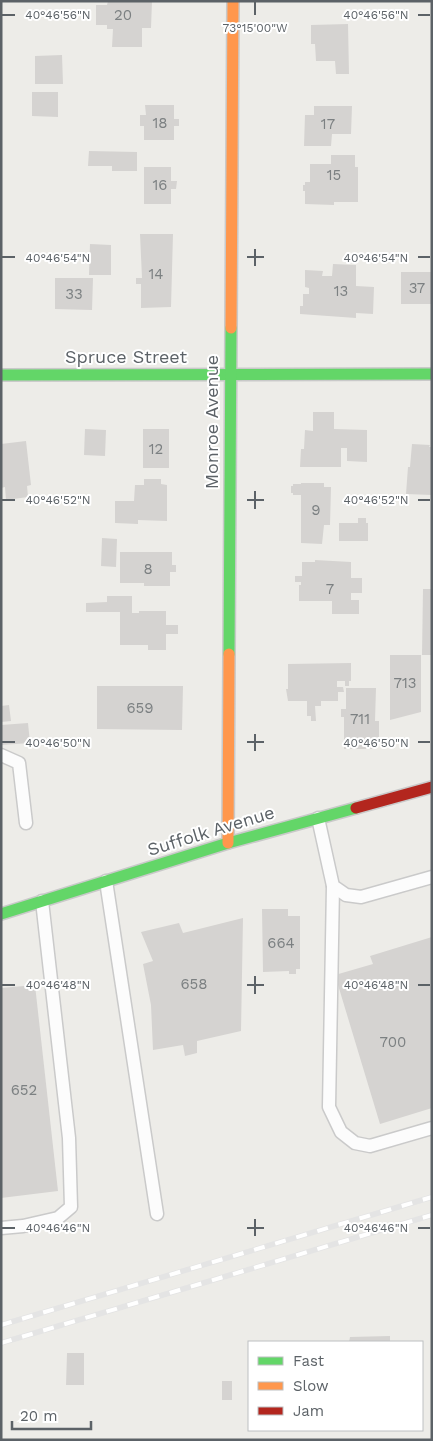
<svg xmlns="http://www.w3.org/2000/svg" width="433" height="1441" font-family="'Work Sans',sans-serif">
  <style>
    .building { fill: #d5d3d1 }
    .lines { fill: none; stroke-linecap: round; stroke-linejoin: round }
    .lane-casing { stroke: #cacaca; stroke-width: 15 }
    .fast-casing { stroke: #c9c9c9; stroke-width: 14 }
    .slow-casing { stroke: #c9c9c9; stroke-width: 14 }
    .jam-casing { stroke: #c9c9c9; stroke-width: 14 }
    .lane { stroke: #fcfcfc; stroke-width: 12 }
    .fast { stroke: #63d668; stroke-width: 11 }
    .slow { stroke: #ff974d; stroke-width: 11 }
    .jam { stroke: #b3261e; stroke-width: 11 }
    .rail-casing { stroke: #e4e4e4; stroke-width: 5.5 }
    .rail { stroke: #fff; stroke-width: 4; stroke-dasharray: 11; stroke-linecap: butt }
    .ticks { fill: none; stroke: #5c6267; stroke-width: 2 }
    .labels { text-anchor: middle; stroke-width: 4; stroke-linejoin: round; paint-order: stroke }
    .number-label { font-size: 15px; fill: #7c8082 }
    .street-label { font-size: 18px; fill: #5c6267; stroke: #fff }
    .ticks-label { font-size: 12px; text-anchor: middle; fill: #5c6267; stroke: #fff; stroke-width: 4; stroke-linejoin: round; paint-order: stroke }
  </style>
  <rect width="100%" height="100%" fill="#edece8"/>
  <g class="building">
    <polygon points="108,1 152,1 151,28 142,28 142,47 112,47 113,29 107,29 107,25 96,25 96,5 107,5"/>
    <polygon points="348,24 349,74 336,74 335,61 316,61 315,44 311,44 311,25"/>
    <polygon points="62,55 63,84 35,84 35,56"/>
    <polygon points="32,92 58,92 58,117 32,116"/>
    <polygon points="145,105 174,105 174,119 179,119 179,126 174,126 174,140 144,140 144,126 140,126 140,115 146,115"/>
    <polygon points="314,106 352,106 351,134 332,134 331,146 304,146 305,115 314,115"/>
    <polygon points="89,151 137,152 137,171 112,171 112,166 88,166"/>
    <polygon points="331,155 355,155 355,167 358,167 358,202 334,202 334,205 305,204 305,191 303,191 303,185 305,185 305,182 310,182 310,164 331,164"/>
    <polygon points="144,167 171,167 171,181 177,181 176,189 171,189 171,204 144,204"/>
    <polygon points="140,234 173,234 171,307 141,308 141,284 136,284 136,278 142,278"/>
    <polygon points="90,244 111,245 111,275 89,275"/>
    <polygon points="333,264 356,265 356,286 374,287 373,314 356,313 356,318 300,314 300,306 303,306 303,294 309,294 309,288 305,287 305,270 323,271 322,276 332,276"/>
    <rect x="401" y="272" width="31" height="32"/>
    <polygon points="55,278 93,278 92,310 55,309"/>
    <polygon points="313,412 334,412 334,429 367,430 367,462 347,461 347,448 341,448 341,467 300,467 301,449 304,449 305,430 313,431"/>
    <polygon points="85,429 106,430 105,456 84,455"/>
    <rect x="143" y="429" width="26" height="39"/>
    <polygon points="26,441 31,485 27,486 28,497 6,500 5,487 1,488 1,444"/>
    <polygon points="412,444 430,445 429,447 432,447 432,495 406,494 408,467 410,467"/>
    <polygon points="144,479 161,479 161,484 167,485 167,521 138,520 138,524 115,523 115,501 134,501 135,485 144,485"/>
    <polygon points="301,483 324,483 324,487 331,487 330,525 324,525 322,544 301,543 301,495 293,495 293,493 291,493 291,486 293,486 293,484 301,484"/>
    <polygon points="358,518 366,518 366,523 368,523 368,541 339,541 339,523 358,523"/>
    <polygon points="102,538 117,539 116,567 101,566"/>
    <polygon points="120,552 172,552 172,565 176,565 176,572 170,572 170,586 144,586 144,583 120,583"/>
    <polygon points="315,560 351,562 351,578 362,578 362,593 351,593 351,600 359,600 359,614 332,614 332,601 299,601 299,585 301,585 301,582 295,582 295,576 302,576 302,562 315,562"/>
    <polygon points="423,589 432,589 432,655 422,655"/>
    <polygon points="107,596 132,596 132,613 139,613 139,611 166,611 166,625 178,625 178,634 166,634 166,650 148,650 148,645 120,645 120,612 86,612 86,603 107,602"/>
    <polygon points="390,655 421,655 421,712 390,720"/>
    <polygon points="351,663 351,681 349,681 349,686 345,686 345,681 337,681 337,687 343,687 344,692 338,692 338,701 321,701 321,706 315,706 316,721 311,721 311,716 307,716 307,701 288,701 286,689 288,689 288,664"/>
    <polygon points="97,686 183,686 182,730 97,729"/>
    <polygon points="346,688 376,688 375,721 379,721 379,738 376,738 375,749 344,749 344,717 341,717 341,709 346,709"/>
    <polygon points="9,705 11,721 1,722 1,706"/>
    <polygon points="28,723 30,743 1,745 1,725"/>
    <polygon points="262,909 288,909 288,916 300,916 300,969 296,969 296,974 289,974 289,971 263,972"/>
    <polygon points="243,918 241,1031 197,1041 197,1053 185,1056 183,1045 153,1050 151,1005 143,964 153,961 141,932 179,923 183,933"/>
    <polygon points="432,937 432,1108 380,1124 335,975 373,964 370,956"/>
    <polygon points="35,985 58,1191 1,1198 1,988"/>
    <polygon points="390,1336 390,1342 349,1342 350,1337"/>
    <polygon points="67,1353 84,1353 84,1385 66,1385"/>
    <rect x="222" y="1381" width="10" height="19"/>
  </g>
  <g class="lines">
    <defs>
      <g id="lane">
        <polyline points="1,755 19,763 26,823"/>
        <polyline points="318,818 333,886 346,895 361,897 432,877"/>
        <polyline points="106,881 157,1214"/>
        <polyline points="333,886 329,1107 341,1132 355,1143 370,1146 432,1128"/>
        <polyline points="1,1228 23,1226 58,1218 71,1207 69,1138 42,901"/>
      </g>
      <g id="fast">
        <polyline points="1,375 432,374"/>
        <polyline points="229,654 231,328"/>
        <polyline points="1,914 228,843 356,808"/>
      </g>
      <g id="slow">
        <polyline points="231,328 233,1"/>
        <polyline points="228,843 229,654"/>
      </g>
      <polyline id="jam" points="356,808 432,787"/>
    </defs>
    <use href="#lane" class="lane-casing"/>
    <use href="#fast" class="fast-casing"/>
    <use href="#slow" class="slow-casing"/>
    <use href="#jam" class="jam-casing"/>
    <use href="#lane" class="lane"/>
    <use href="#fast" class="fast"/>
    <use href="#slow" class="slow"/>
    <use href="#jam" class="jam"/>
    <defs>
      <g id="rail">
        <polyline points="1,1325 432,1197"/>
        <polyline points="1,1343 432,1215"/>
      </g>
    </defs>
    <use href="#rail" class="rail-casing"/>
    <use href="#rail" class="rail"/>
  </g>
  <path class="ticks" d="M255,2V15M2,15H15M418,15H430M255,249V266M2,257H15M247,257H264M418,257H430M255,491V509M2,500H15M247,500H264M418,500H430M255,734V751M2,742H15M247,742H264M418,742H430M255,976V994M2,985H15M247,985H264M418,985H430M255,1219V1236M2,1228H15M247,1228H264M418,1228H430"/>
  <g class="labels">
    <g class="number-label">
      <text x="123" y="20">20</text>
      <text x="160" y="128">18</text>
      <text x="328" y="129">17</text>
      <text x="334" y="180">15</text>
      <text x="160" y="190">16</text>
      <text x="156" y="279">14</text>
      <text x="417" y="293">37</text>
      <text x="341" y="296">13</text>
      <text x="74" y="299">33</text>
      <text x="156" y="454">12</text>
      <text x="316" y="515">9</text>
      <text x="148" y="574">8</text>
      <text x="330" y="594">7</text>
      <text x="405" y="688">713</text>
      <text x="140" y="713">659</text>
      <text x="360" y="724">711</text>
      <text x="281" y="948">664</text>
      <text x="194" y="989">658</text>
      <text x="393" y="1047">700</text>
      <text x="24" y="1095">652</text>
    </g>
    <g class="street-label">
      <text x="126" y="363">Spruce Street</text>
      <text transform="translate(212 422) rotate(-90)" y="6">Monroe Avenue</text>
      <text transform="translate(211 831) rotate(-17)" y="6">Suffolk Avenue</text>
    </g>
  </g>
  <g class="ticks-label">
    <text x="58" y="19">40°46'56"N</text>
    <text x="376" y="19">40°46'56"N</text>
    <text x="255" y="32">73°15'00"W</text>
    <text x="58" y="262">40°46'54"N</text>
    <text x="376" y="262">40°46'54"N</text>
    <text x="58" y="504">40°46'52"N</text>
    <text x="376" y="504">40°46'52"N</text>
    <text x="58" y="747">40°46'50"N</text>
    <text x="376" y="747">40°46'50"N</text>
    <text x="58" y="989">40°46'48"N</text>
    <text x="376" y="989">40°46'48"N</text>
    <text x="58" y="1232">40°46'46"N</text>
    <text x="376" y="1232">40°46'46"N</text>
  </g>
  <rect width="433" height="1441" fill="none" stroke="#5c6267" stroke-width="5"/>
  <rect x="248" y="1341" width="175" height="90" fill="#ffffff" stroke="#bec0c2"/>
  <rect x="258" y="1357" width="25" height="8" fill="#63d668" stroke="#bec0c2"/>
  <text x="293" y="1366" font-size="15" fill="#5c6267">Fast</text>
  <rect x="258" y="1382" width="25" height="8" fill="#ff974d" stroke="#bec0c2"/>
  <text x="293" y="1391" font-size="15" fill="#5c6267">Slow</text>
  <rect x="258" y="1407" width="25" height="8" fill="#b3261e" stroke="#bec0c2"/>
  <text x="293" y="1416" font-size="15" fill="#5c6267">Jam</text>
  <path d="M12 1421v8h79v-8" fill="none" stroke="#5c6267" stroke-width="2.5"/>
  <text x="20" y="1421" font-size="15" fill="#5c6267" stroke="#ffffff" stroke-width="4" paint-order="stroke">20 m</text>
</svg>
